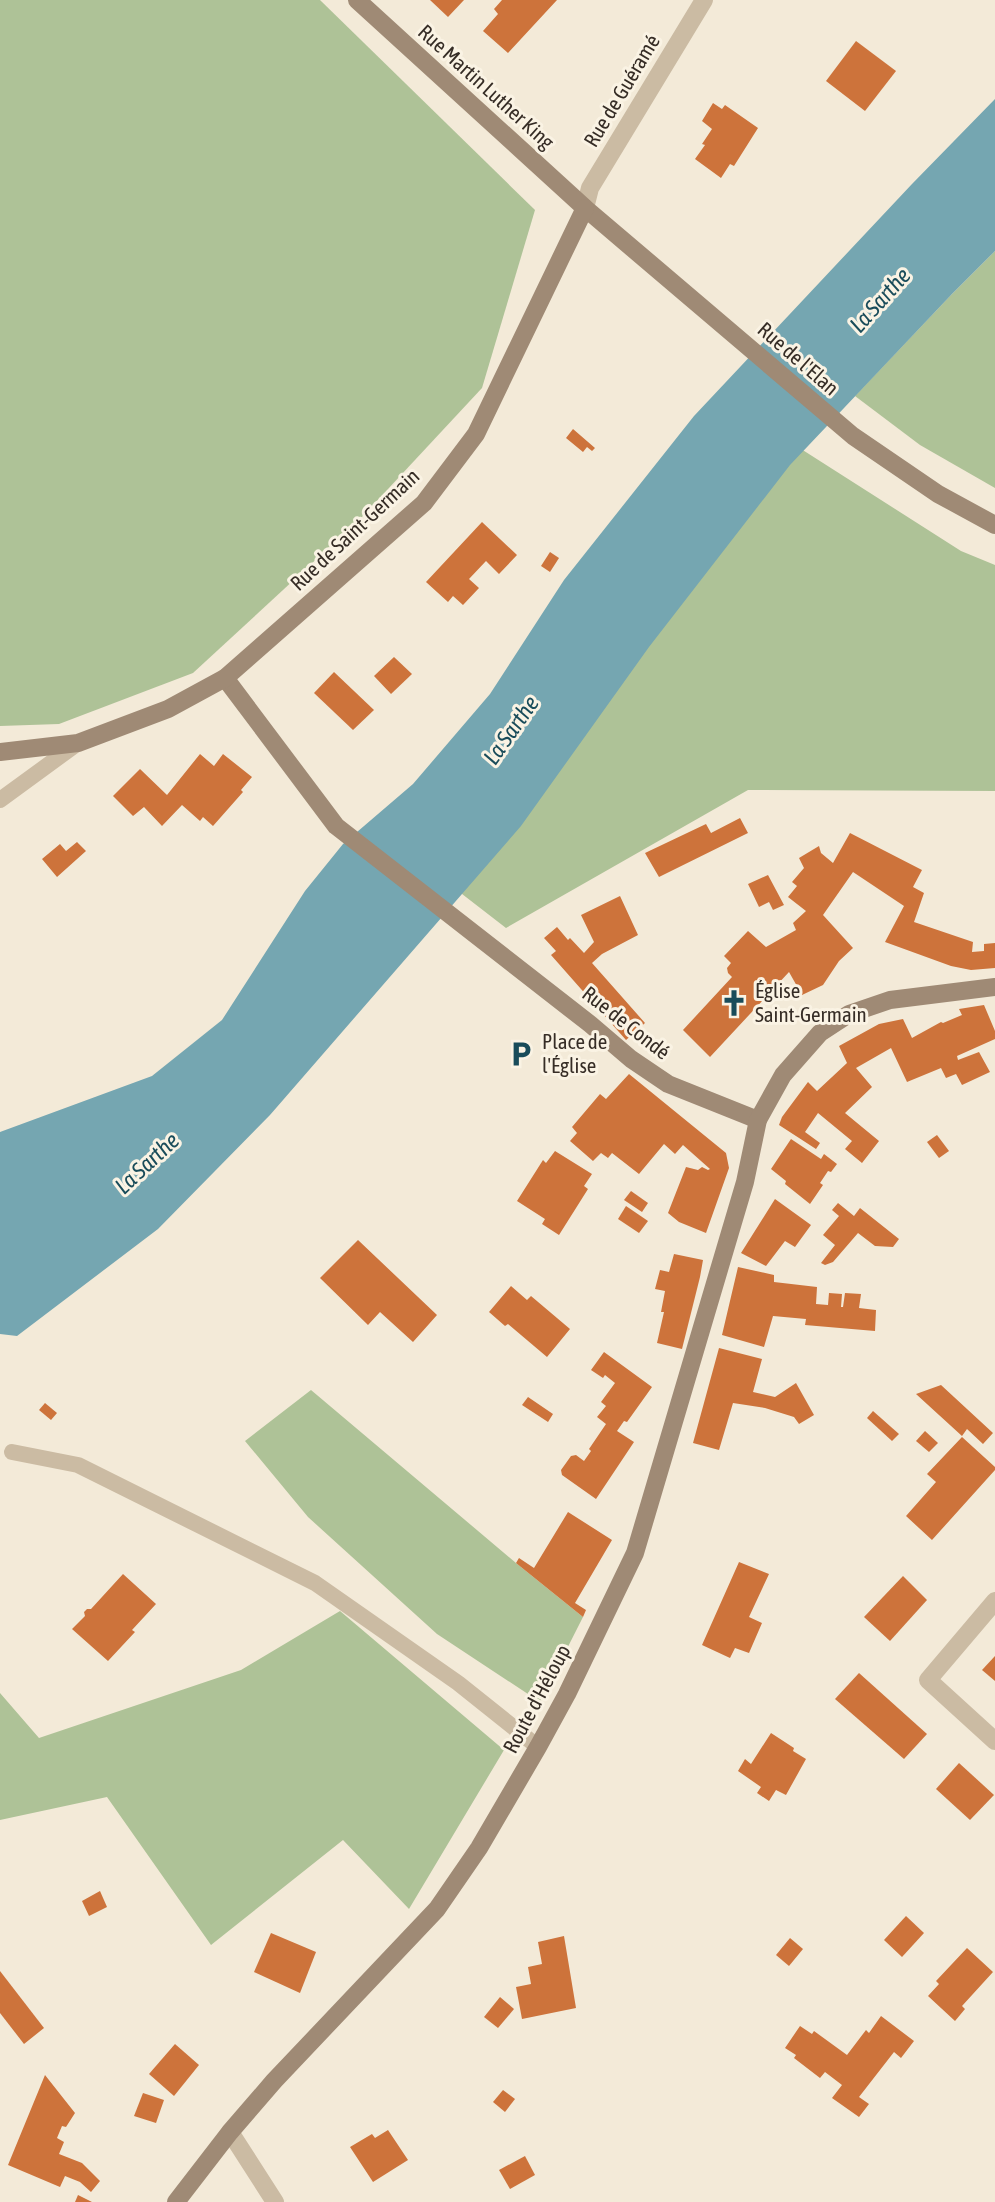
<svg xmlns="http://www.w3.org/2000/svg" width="995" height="2202" font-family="'Asap Condensed',sans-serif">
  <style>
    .green { fill: #aec297 }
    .water { fill: #75a6b1 }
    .building { fill: #cd733b }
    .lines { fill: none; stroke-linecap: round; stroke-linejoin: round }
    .lane { stroke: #cbbba3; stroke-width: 16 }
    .street { stroke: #cbbba3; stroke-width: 18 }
    .secondary { stroke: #9f8a75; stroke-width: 18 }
    .labels { text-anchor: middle; stroke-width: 6; stroke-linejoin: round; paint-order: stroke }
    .street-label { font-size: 21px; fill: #362d26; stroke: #faf3e4 }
    .poi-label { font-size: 21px; fill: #362d26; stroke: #faf3e4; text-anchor: start }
    .water-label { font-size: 23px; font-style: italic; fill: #194c5a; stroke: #faf3e4 }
  </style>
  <rect width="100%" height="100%" fill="#f3ead8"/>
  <g class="green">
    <polygon points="0,0 320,0 535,210 482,388 361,518 193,673 59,724 0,726"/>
    <polygon points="995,251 995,488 920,445 855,396 952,294"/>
    <polygon points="787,440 961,551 995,565 995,791 748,790 506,928 453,887"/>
    <polygon points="311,1390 516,1563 583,1617 540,1702 437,1634 308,1517 245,1441"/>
    <polygon points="340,1611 504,1750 409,1909 343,1840 211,1945 107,1797 0,1820 0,1693 39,1738 241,1670"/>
  </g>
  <polygon class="water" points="995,99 995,251 952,294 790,465 649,647 521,826 270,1115 158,1229 17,1336 0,1334 0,1132 152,1076 222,1020 305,891 343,844 413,784 490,694 564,580 694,416 912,184"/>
  <g class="building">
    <polygon points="430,0 464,0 448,17"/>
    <polygon points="502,0 557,0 508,53 483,31 498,14 494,9"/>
    <polygon points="856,41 896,71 865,111 826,81"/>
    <polygon points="713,103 722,109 725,105 758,128 734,166 730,164 721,178 695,159 705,145 702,144 712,129 702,121"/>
    <polygon points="573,429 595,448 592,451 587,447 583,452 566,438"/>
    <polygon points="482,522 517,555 499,574 486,561 469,579 479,588 463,605 453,596 448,602 426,582"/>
    <polygon points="550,552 559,558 550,572 541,566"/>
    <polygon points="394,657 412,674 391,694 374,676"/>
    <polygon points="334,672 374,710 353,730 314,693"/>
    <polygon points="200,754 214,766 223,754 252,777 241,790 243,792 213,826 203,817 200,821 182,805 162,826 144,807 133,816 113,796 140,769 167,795"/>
    <polygon points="740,818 748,833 659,877 645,853 706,824 711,833"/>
    <polygon points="850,833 922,870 913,887 924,893 914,922 973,942 972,952 984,951 984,944 995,943 995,968 971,970 951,966 885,942 904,906 853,872 823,915 853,948 839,961 823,985 802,995 789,972 710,1057 683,1030 732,977 728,973 727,968 731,963 724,956 748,931 766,947 796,930 793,923 806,911 788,897 797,886 792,882 804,868 799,858 819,846 821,853 833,863"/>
    <polygon points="77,842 86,851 57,877 42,859 60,844 66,851"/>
    <polygon points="768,875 784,905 773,910 769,902 759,907 748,884"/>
    <polygon points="620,896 638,935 602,954 592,963 645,1023 626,1040 551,955 556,951 544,938 557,927 568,940 570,938 584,953 594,942 581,915"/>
    <polygon points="984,1005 995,1031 995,1039 957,1056 958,1060 979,1052 990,1072 962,1085 956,1074 946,1078 941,1068 907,1082 891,1048 856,1068 872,1087 845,1113 879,1141 862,1163 845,1149 852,1141 818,1113 805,1132 820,1143 816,1149 779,1125 782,1117 808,1082 817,1091 847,1063 839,1046 879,1024 903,1019 912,1038 941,1022 943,1023 962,1015 959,1009"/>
    <polygon points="629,1074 726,1153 729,1168 706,1233 679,1222 668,1213 686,1167 698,1170 702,1167 708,1170 710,1169 683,1145 675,1154 664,1144 639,1174 612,1153 608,1158 601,1153 593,1161 570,1141 577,1133 572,1127 600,1094 606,1099"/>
    <polygon points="937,1135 949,1151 939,1158 927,1142"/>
    <polygon points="791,1139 821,1159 824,1154 837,1164 831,1172 828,1171 820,1183 823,1185 810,1204 785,1184 786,1181 771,1169"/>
    <polygon points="555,1151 592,1174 584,1186 588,1189 559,1235 542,1224 545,1219 517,1201 543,1160 546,1163"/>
    <polygon points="631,1191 648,1203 642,1212 624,1200"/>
    <polygon points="775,1199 811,1225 795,1247 785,1241 766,1266 741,1253"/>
    <polygon points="838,1203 854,1216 860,1208 899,1239 893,1247 875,1246 858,1233 833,1262 825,1265 821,1263 835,1245 823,1235 839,1216 832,1210"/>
    <polygon points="626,1206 648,1221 639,1233 618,1219"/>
    <polygon points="358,1240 437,1315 413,1342 380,1312 368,1325 320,1278"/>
    <polygon points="674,1254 703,1260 700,1277 682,1349 657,1343 664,1312 661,1312 665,1291 655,1289 660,1270 669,1272"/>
    <polygon points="738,1267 774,1275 774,1282 817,1287 816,1304 828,1305 829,1293 842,1294 841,1307 843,1307 845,1293 861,1294 859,1308 876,1310 875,1331 805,1325 806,1319 773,1316 764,1347 722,1335"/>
    <polygon points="511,1286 527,1300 531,1296 570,1329 547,1357 508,1324 505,1326 489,1312"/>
    <polygon points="719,1348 762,1359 753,1392 775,1397 796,1383 814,1415 799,1424 794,1417 765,1408 733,1403 719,1450 693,1443"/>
    <polygon points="604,1352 652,1387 627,1422 624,1421 617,1431 634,1442 596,1499 562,1475 561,1470 571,1456 576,1455 584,1461 591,1451 589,1449 606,1424 597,1417 606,1406 601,1402 615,1383 605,1375 603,1378 591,1370"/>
    <polygon points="941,1385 993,1433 983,1444 967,1429 962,1436 916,1394"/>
    <polygon points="528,1397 553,1414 548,1422 522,1405"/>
    <polygon points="45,1403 57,1413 51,1420 39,1410"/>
    <polygon points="873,1411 899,1434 892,1441 867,1418"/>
    <polygon points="925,1431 938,1443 929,1452 916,1441"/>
    <polygon points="962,1437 995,1467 995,1470 932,1540 906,1516 936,1482 927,1474"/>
    <polygon points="568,1512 612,1540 575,1603 586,1610 583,1617 516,1563 519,1558 534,1568"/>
    <polygon points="739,1562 769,1574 749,1617 762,1623 749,1653 735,1648 730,1658 702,1645"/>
    <polygon points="123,1574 156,1604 132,1630 135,1632 108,1661 72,1629 85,1616 84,1612 87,1609 91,1609"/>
    <polygon points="903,1576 927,1600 890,1641 864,1617"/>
    <polygon points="995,1656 995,1681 982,1670"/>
    <polygon points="859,1673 927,1734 904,1759 835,1699"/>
    <polygon points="771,1733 794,1748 793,1751 806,1759 786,1795 776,1790 769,1801 757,1793 761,1787 738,1771 745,1759 751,1764"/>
    <polygon points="959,1763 994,1795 970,1820 936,1789"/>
    <polygon points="100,1891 107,1907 89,1916 82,1901"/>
    <polygon points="906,1916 924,1933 902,1957 884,1940"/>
    <polygon points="271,1933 316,1952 300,1993 254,1972"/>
    <polygon points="564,1936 576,2008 522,2019 516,1987 531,1984 528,1967 542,1964 538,1942"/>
    <polygon points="790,1938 803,1949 789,1966 776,1955"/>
    <polygon points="967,1948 993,1972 962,2006 965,2009 955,2021 928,1996 939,1984 936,1981"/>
    <polygon points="0,1971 44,2028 24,2044 0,2013"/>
    <polygon points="500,1997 514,2009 498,2028 484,2017"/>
    <polygon points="881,2016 914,2041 901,2058 894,2052 859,2097 869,2104 859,2117 832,2098 842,2085 825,2072 820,2078 794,2058 796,2055 785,2048 800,2026 812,2034 814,2031 847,2055 866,2030 869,2033"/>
    <polygon points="175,2044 199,2065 174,2096 149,2074"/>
    <polygon points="45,2075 75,2113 66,2127 62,2126 57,2138 64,2142 59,2154 82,2163 100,2181 91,2192 80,2182 65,2176 60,2187 8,2165"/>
    <polygon points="503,2090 515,2099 505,2112 493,2102"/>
    <polygon points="143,2093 164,2100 156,2123 134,2116"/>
    <polygon points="388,2130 408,2160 373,2182 350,2147 372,2134 375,2138"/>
    <polygon points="525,2156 535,2175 510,2189 499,2170"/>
    <polygon points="78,2195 92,2202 75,2202"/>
  </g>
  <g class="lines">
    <g class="lane">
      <polyline points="0,800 78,743"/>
      <polyline points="12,1452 78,1465 315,1583 458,1683 538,1747"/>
    </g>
    <g class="street">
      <polyline points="585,208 590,188 704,0"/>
      <polyline points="995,1601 928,1680 995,1741"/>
      <polyline points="230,2132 275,2202"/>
    </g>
    <g class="secondary">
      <polyline points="357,0 585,208 853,436 938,494 995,525"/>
      <polyline points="225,678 336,826 590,1024 631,1059 668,1084 758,1120"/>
      <polyline points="0,752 78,743 168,709 225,678 424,503 476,434 585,208"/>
      <polyline points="176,2202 230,2132 274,2081 437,1909 479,1848 538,1747 567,1694 635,1553 745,1182 758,1120 783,1075 820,1033 849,1014 890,1000 995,987"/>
    </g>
  </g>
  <defs>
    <symbol id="church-bare" viewBox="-9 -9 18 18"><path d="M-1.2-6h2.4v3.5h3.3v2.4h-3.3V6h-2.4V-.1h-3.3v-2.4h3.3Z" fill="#194c5a" stroke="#faf3e4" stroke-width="2.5" paint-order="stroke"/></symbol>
    <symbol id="parking-bare" viewBox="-9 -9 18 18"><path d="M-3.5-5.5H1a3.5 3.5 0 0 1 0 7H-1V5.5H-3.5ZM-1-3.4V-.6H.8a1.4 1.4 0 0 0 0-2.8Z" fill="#194c5a" stroke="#faf3e4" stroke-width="2.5" paint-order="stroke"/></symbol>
  </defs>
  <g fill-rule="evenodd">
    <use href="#church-bare" x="715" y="984" width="38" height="38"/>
    <use href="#parking-bare" x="502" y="1035" width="38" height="38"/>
  </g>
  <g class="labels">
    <g class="street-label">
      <text transform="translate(486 87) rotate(42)" y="7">Rue Martin Luther King</text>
      <text transform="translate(622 91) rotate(-59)" y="7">Rue de Guéramé</text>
      <text transform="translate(798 359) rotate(41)" y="7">Rue de l'Elan</text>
      <text transform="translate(355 530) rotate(-43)" y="7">Rue de Saint-Germain</text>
      <text transform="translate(626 1023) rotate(38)" y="7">Rue de Condé</text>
      <text transform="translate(537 1699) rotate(-62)" y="7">Route d'Héloup</text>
    </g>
    <g class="poi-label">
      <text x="755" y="998">Église<tspan x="755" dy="24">Saint-Germain</tspan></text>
      <text x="542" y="1049">Place de<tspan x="542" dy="24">l'Église</tspan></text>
    </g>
    <g class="water-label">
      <text transform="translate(880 300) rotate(-48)" y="8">La Sarthe</text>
      <text transform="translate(511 730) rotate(-55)" y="8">La Sarthe</text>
      <text transform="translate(147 1163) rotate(-43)" y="8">La Sarthe</text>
    </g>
  </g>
</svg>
